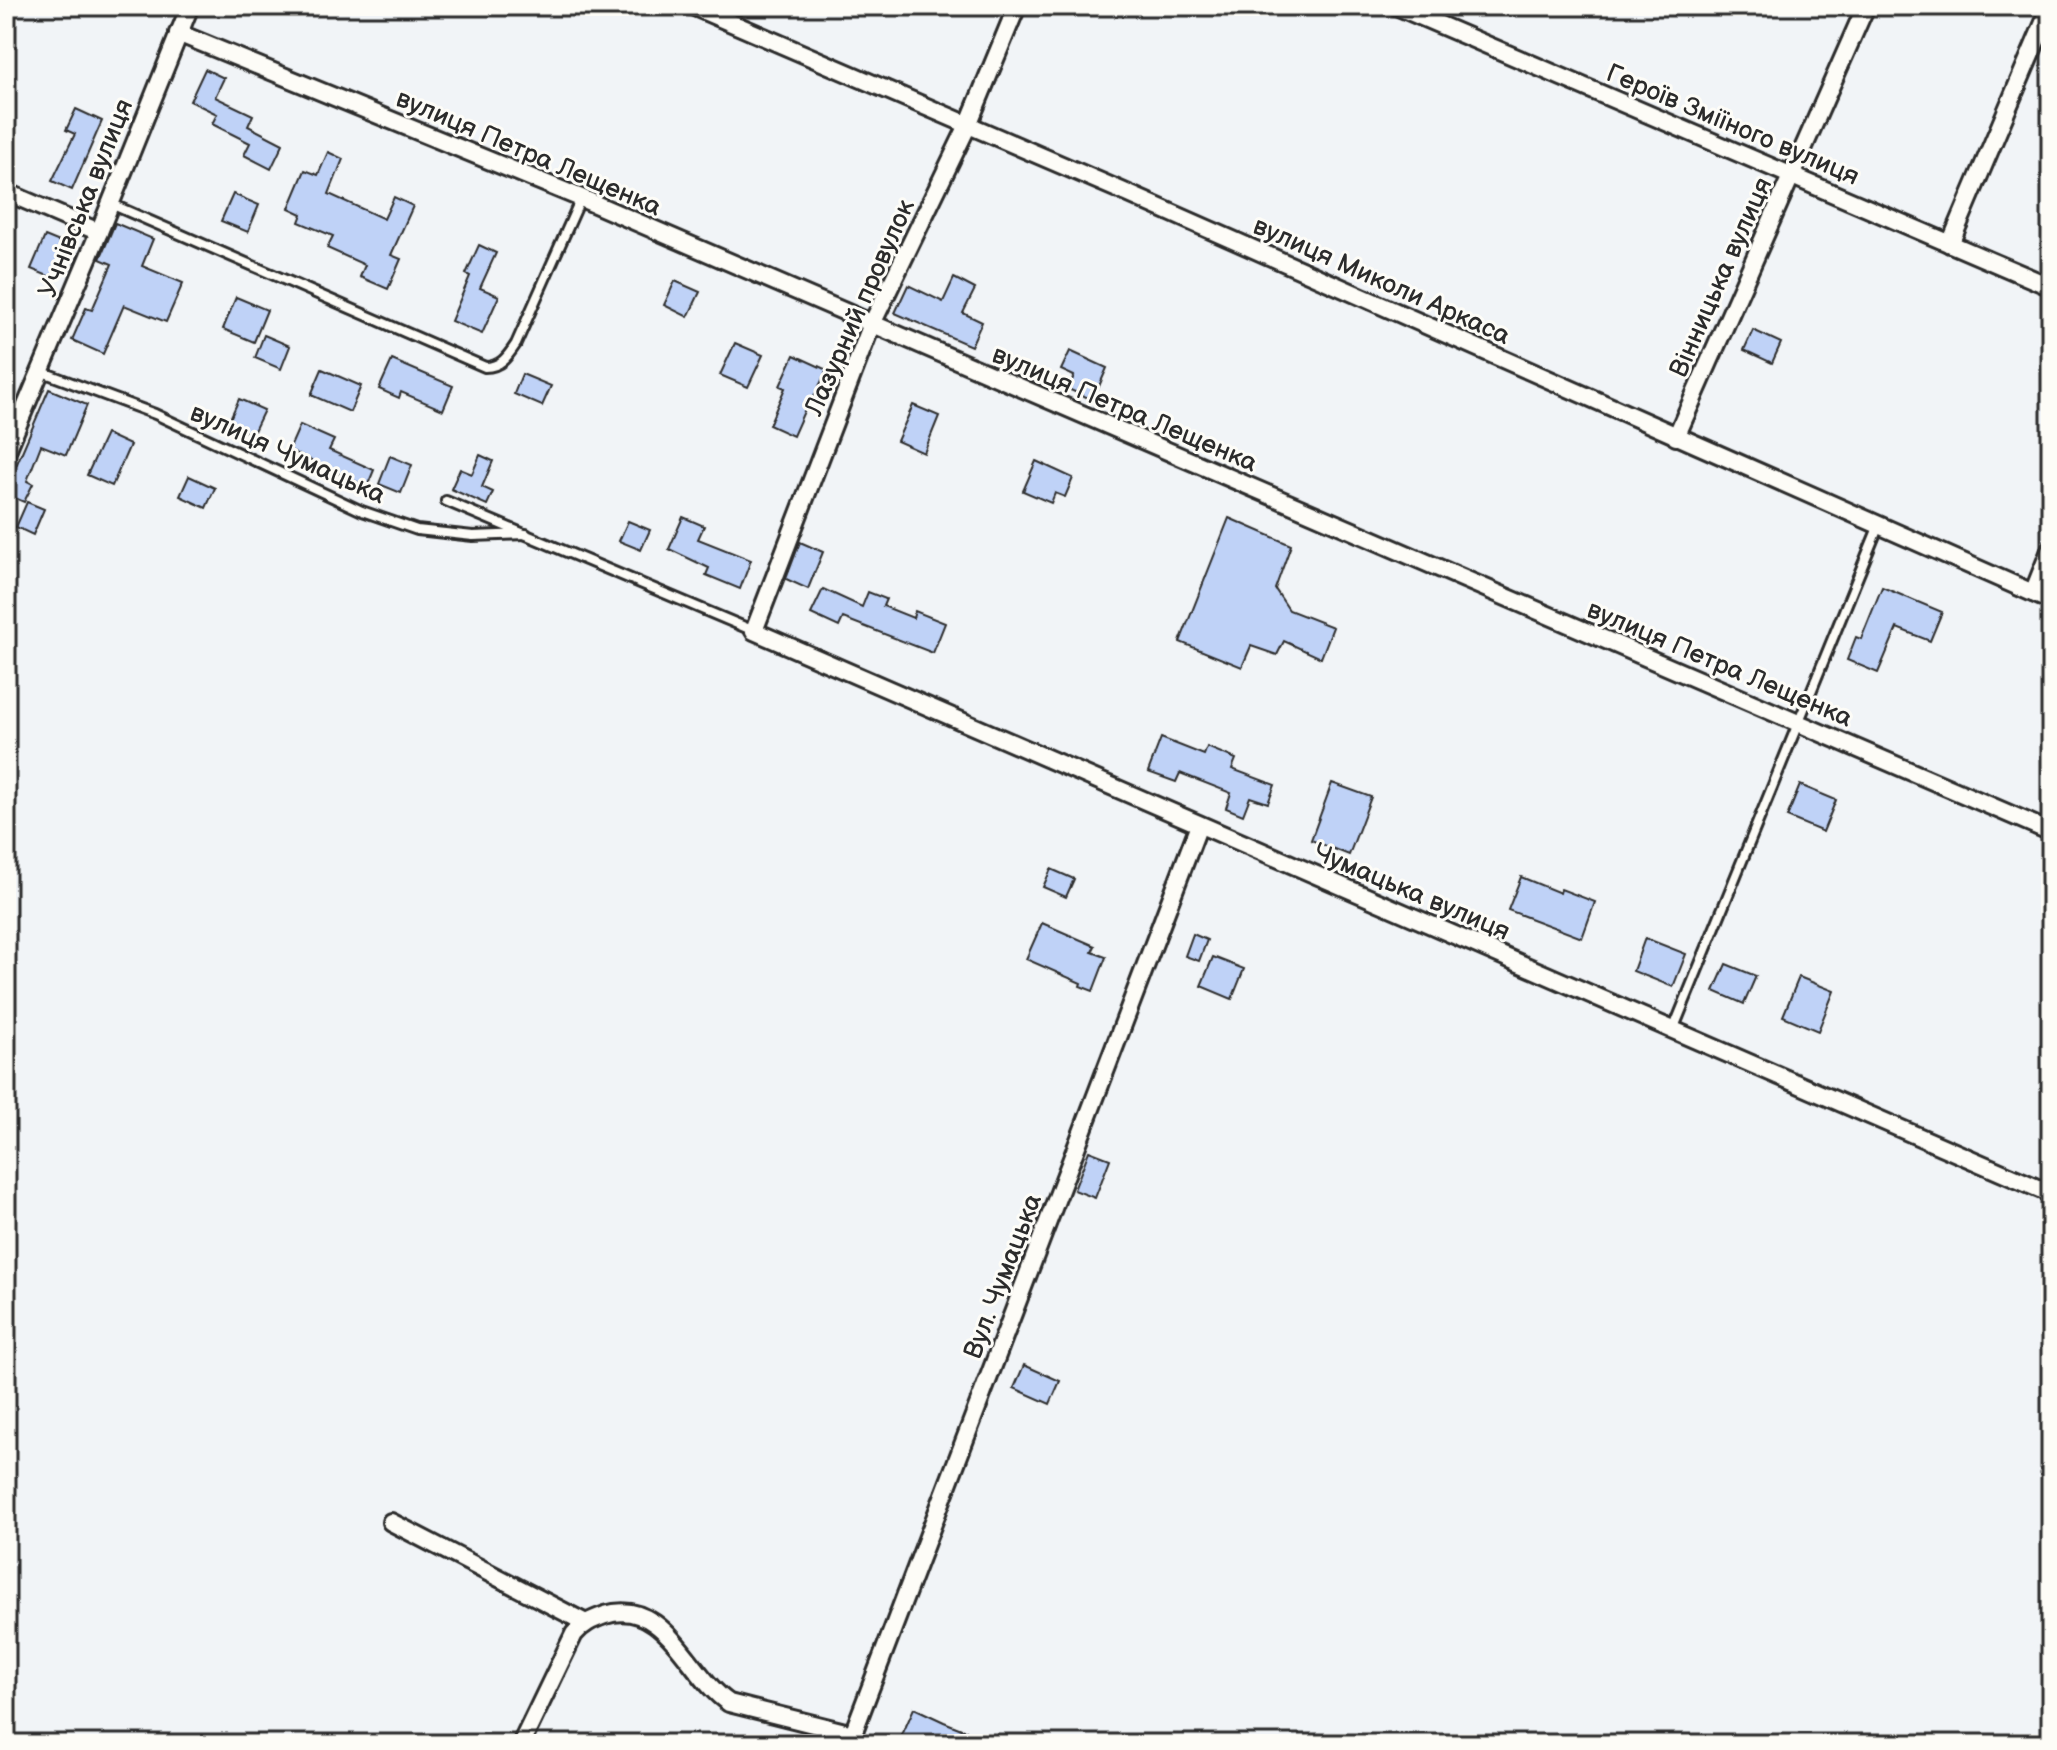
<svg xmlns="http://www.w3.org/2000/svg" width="2057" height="1750" font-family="'Balsamiq Sans',sans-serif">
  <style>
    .building { fill: #bfd2f7; stroke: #2b2b2b; stroke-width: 2 }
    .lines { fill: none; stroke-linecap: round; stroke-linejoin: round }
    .service-casing { stroke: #2b2b2b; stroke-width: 14 }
    .minor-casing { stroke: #2b2b2b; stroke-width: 22 }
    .service { stroke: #fdfcf7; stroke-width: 8 }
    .minor { stroke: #fdfcf7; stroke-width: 16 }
    .labels { text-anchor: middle; stroke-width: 6; stroke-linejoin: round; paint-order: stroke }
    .street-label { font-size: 26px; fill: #2b2b2b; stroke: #fdfcf7 }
  </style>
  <rect width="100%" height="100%" fill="#f1f4f7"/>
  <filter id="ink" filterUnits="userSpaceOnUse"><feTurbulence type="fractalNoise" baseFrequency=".0125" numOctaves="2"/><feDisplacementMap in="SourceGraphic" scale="16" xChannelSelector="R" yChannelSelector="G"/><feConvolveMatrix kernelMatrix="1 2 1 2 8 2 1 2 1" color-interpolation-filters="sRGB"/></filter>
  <g filter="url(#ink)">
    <g class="building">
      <polygon points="205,69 224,78 215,97 253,115 248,126 283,144 271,169 244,155 250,143 212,124 217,114 190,101"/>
      <polygon points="76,109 102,121 72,190 52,181 75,134 66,130"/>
      <polygon points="328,152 343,159 329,194 384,219 394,197 413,206 391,255 401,259 388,289 360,277 365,265 327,248 333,236 299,222 302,214 289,208 305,170 318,175"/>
      <polygon points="233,194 259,205 248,232 221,221"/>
      <polygon points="115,223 153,239 142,266 183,283 166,322 124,305 103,354 72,340 86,308 92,310 112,264 100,259"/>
      <polygon points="45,236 67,245 53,278 31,269"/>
      <polygon points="479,245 496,253 480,288 499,296 482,334 451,321 470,276 466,274"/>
      <polygon points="954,278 975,289 963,313 982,322 971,346 895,313 908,285 943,302"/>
      <polygon points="675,281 700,292 688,317 664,305"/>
      <polygon points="236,297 267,310 254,342 223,329"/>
      <polygon points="1753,330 1781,343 1772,363 1744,350"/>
      <polygon points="264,335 290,346 281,369 255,358"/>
      <polygon points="735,343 763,355 748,387 720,375"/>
      <polygon points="1070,351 1107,368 1093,400 1068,389 1074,376 1061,370"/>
      <polygon points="794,355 827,370 812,401 809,400 793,436 769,425 785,388 780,386"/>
      <polygon points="392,360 453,386 443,410 401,392 399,398 379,389"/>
      <polygon points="322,369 361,386 350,412 311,395"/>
      <polygon points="522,374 551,386 542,406 514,394"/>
      <polygon points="49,389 87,405 66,455 41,445 27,481 33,484 24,502 6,494 6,489"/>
      <polygon points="239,399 264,410 252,435 228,423"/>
      <polygon points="913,405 939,416 924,453 897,441"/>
      <polygon points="300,425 334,440 329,450 374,470 367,487 289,450"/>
      <polygon points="106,434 130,445 112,486 87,475"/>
      <polygon points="480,455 493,461 482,487 493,492 487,505 451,489 460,469 472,474"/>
      <polygon points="390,456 412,465 401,493 379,484"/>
      <polygon points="1036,461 1073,478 1065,497 1055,493 1051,503 1023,491"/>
      <polygon points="189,476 215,488 206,508 180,496"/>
      <polygon points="27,502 44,509 33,535 16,527"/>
      <polygon points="683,517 704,526 698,539 751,560 740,589 706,575 709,568 669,549"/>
      <polygon points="1229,518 1291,545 1275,589 1289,610 1333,627 1321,658 1284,641 1277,655 1251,646 1242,667 1180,642"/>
      <polygon points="628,521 650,530 641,550 619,541"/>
      <polygon points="800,542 823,552 808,589 786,579"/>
      <polygon points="1882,587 1942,612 1930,641 1897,628 1878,673 1847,660 1856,637 1861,639"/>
      <polygon points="823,589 862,607 868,592 886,599 883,606 913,618 915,611 945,623 933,653 843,618 839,627 811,614"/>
      <polygon points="1161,738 1204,755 1207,747 1236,759 1232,769 1275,785 1268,803 1250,797 1243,815 1226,808 1231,793 1180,773 1176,782 1148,772"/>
      <polygon points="1332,783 1371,797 1349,855 1311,840"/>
      <polygon points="1800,785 1836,800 1823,832 1787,817"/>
      <polygon points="1051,869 1074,879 1066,897 1043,887"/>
      <polygon points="1521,877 1560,893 1561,889 1595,902 1582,938 1508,910"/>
      <polygon points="1042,923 1095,946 1092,952 1106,957 1093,991 1080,986 1081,983 1026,959"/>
      <polygon points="1193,934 1207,940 1199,961 1185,956"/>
      <polygon points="1645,938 1686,954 1673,987 1633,971"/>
      <polygon points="1213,957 1244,969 1232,999 1201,986"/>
      <polygon points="1726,964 1756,976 1744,1004 1714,991"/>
      <polygon points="1799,977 1834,991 1818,1031 1783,1016"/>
      <polygon points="1089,1151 1110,1159 1095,1198 1074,1190"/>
      <polygon points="1024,1365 1060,1381 1050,1404 1014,1388"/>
      <polygon points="914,1708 944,1722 999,1744 898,1744"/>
    </g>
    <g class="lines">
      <defs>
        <g id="service">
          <path d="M111,204L485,367C501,367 508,356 516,344L581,198"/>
          <polyline points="40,371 155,414 362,511 417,530 473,536 526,534"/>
          <polyline points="446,501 754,631"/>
          <polyline points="1673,1030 1879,525"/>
        </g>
        <g id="minor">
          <polyline points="692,6 1122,191 2051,601"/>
          <polyline points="1017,6 968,125 871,326 754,631 2051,1194"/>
          <polyline points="1396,6 2051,287"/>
          <polyline points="178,33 581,198 2051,832"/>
          <polyline points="6,192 99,232"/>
          <polyline points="1950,244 2051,6"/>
          <polyline points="1676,437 1866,6"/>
          <polyline points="6,453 99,232 190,6"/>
          <polyline points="2033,593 2051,548"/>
          <polyline points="391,1522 584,1622"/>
          <path d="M521,1744L574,1634C584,1623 591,1620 605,1615C665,1596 689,1677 729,1703L853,1734"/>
          <polyline points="849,1744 1199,825"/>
        </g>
      </defs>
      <use href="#service" class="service-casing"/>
      <use href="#minor" class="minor-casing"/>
      <use href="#service" class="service"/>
      <use href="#minor" class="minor"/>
    </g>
  </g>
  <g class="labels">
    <g class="street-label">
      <text transform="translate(1733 124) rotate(23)" y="9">Героїв Зміїного вулиця</text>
      <text transform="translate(529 152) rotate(23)" y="9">вулиця Петра Лещенка</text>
      <text transform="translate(85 198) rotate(-68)" y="9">Учнівська вулиця</text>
      <text transform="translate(1720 277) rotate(-66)" y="9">Вінницька вулиця</text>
      <text transform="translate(1382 280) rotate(24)" y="9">вулиця Миколи Аркаса</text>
      <text transform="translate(859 307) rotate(-66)" y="9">Лазурний провулок</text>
      <text transform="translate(1125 408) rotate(23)" y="9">вулиця Петра Лещенка</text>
      <text transform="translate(288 453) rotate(24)" y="9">вулиця Чумацька</text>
      <text transform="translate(1720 663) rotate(23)" y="9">вулиця Петра Лещенка</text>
      <text transform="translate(1412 891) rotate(23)" y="9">Чумацька вулиця</text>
      <text transform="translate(1002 1276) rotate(-69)" y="9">Вул. Чумацька</text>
    </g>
  </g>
  <rect width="2057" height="1750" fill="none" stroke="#fdfcf7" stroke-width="32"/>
  <rect x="16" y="16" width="2025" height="1718" fill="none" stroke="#2b2b2b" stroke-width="3" filter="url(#ink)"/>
</svg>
